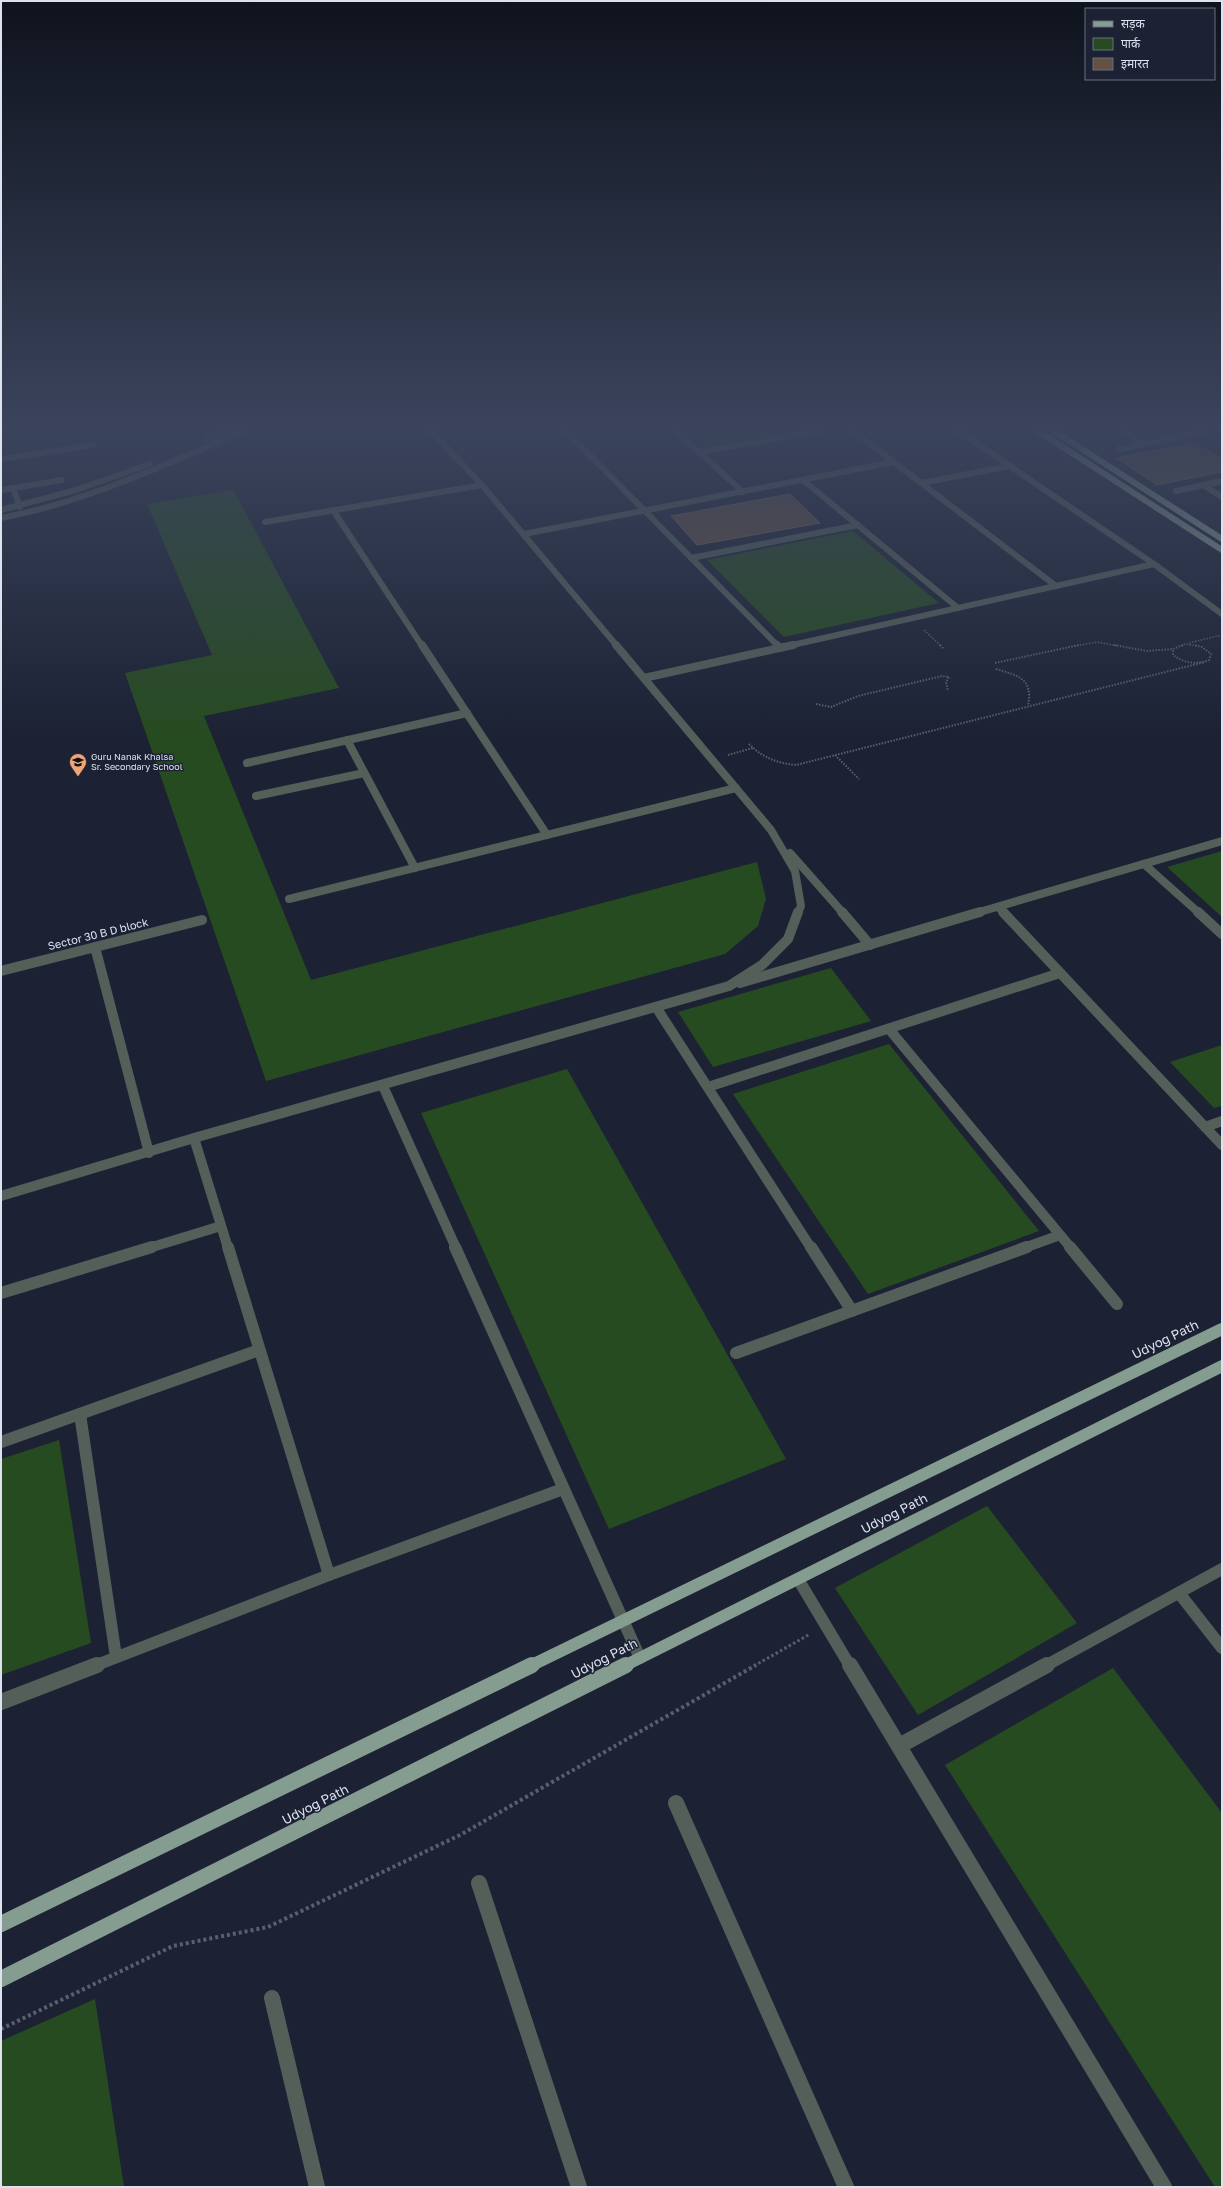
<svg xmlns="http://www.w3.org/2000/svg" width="1223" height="2188" font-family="'Golos Text','Noto Sans Devanagari',sans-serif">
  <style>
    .green { fill: #274b20 }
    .building { fill: #655143; stroke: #7b6657 }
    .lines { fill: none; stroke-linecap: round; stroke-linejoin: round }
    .path-far3 { stroke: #5a5f6f; stroke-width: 1.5; stroke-dasharray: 1.5 1.5; stroke-linecap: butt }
    .path-far2 { stroke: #5a5f6f; stroke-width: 2; stroke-dasharray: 1.5 1.5; stroke-linecap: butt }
    .path-far1 { stroke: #5a5f6f; stroke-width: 3; stroke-dasharray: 2.5 2.5; stroke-linecap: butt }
    .path { stroke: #5a5f6f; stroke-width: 4; stroke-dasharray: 3 3; stroke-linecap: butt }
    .minor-far4 { stroke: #545f5a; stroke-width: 6 }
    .minor-far3 { stroke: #545f5a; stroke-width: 8 }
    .minor-far2 { stroke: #545f5a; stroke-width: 10 }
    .minor-far1 { stroke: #545f5a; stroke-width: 12 }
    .minor { stroke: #545f5a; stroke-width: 16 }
    .major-far2 { stroke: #859c90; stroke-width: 6 }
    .major-far1 { stroke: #859c90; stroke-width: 12 }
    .major { stroke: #859c90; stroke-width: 16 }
    .labels { text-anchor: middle; stroke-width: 3; stroke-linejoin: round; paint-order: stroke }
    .far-poi-label { font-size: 9px; fill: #dde2ee; stroke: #1c2234; text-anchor: start }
    .street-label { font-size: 11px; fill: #dde2ee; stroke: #1c2234 }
    .near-street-label { font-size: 13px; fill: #dde2ee; stroke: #1c2234 }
  </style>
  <rect width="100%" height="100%" fill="#1c2234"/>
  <g class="green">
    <polygon points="694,431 793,431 709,445"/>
    <polygon points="233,489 339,688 204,716 311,980 757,862 766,899 758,926 725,954 266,1081 125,673 212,655 147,504"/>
    <polygon points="853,531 939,603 784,637 707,560"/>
    <polygon points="1222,851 1222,917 1167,867"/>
    <polygon points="831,968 871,1021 713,1067 678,1012"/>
    <polygon points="889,1044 1039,1231 868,1294 733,1094"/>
    <polygon points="1222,1045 1222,1106 1214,1108 1170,1062"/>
    <polygon points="567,1069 786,1459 609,1529 421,1113"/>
    <polygon points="59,1440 91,1643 1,1675 1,1459"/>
    <polygon points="987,1506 1077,1623 918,1715 835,1588"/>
    <polygon points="1113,1668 1222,1813 1222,2187 1215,2187 945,1765"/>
    <polygon points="95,1999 124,2187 1,2187 1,2041"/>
  </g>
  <g class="building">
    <polygon points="1194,443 1222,459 1222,472 1157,485 1116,458"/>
    <polygon points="790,494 820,523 697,545 671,516"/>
  </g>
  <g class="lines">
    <g class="path-far3">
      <polyline points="924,630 941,646"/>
      <polyline points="1189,643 1222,635"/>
      <polyline points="1074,646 1097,642 1118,646"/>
      <polyline points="1181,646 1185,644 1198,646"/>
    </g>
    <g class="path-far2">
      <polyline points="940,645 944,649"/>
      <polyline points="1114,645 1147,651 1173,649"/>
      <path d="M1183,645L1173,649V655C1184,663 1196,665 1209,660L1211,654L1202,647L1194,645"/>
      <polyline points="995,663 1079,645"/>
      <path d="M996,669C1019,676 1033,678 1028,706"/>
      <polyline points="816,704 831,707 858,696 942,676 949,677 946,682 948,691"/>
      <path d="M749,744C763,758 777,763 796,765L1205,662"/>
      <polyline points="728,755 753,748"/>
      <polyline points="835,755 859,779"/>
    </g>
    <polyline class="path-far1" points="754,1666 810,1634"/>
    <polyline class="path" points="1,2029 173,1946 268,1927 460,1835 756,1665"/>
    <g class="minor-far4">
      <polyline points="431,431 482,485 617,646"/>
      <polyline points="566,431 778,646"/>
      <polyline points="676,431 743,492"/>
      <polyline points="853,431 1056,586"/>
      <polyline points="958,431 1154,564 1222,614"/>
      <polyline points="1124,431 1144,444"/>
      <polyline points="205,440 226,431"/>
      <polyline points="1119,449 1207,431"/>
      <polyline points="699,452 819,431"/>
      <polyline points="1,459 93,445"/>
      <polyline points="803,480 958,608"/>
      <polyline points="921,483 1010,466"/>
      <polyline points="1203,485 1222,497"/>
      <polyline points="13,488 20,507"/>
      <polyline points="1,490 62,480"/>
      <polyline points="1176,491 1222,481"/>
      <polyline points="1,510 76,490 150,464"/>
      <polyline points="333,510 422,646"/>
      <path d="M1,518C86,502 164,465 244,431"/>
      <polyline points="265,522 482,485"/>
      <polyline points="524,534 894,462"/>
      <polyline points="691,558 858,525"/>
      <polyline points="788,646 1154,564"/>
    </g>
    <g class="minor-far3">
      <polyline points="422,645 547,835"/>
      <polyline points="616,645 771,830 795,871 801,906 798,913"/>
      <polyline points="777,645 780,648"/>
      <polyline points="644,678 793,645"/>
      <polyline points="347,740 415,868"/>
      <polyline points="247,763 467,713"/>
      <polyline points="256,796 364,773"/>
      <polyline points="790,853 843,913"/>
      <polyline points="1144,864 1199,913"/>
      <polyline points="289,899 736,788"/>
      <polyline points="998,907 1004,913"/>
      <polyline points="976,913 1222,841"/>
    </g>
    <g class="minor-far2">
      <polyline points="842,912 870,945"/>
      <polyline points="1003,912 1222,1145"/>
      <polyline points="1198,912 1222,934"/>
      <polyline points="95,947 149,1153"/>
      <polyline points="1,971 202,920"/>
      <polyline points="740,983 980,912"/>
      <polyline points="656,1007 811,1248"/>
      <polyline points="889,1029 1071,1248"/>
      <polyline points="383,1086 456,1248"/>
      <polyline points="708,1087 1060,973"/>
      <polyline points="1205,1127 1222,1121"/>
      <polyline points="194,1138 228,1248"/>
      <polyline points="1,1196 194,1138 729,986 762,965 788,939 798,912"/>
      <polyline points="149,1248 221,1226"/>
      <polyline points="1024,1248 1060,1235"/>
    </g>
    <g class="minor-far1">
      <polyline points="228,1247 329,1575"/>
      <polyline points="455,1247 640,1658"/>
      <polyline points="811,1247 852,1311"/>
      <polyline points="1070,1247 1117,1304"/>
      <polyline points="1,1293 152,1247"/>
      <polyline points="736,1353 1027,1247"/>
      <polyline points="80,1414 116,1657"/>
      <polyline points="1,1442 259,1350"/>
      <polyline points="798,1579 850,1666"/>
      <polyline points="1179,1593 1222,1648"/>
      <polyline points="94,1666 329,1575 563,1489"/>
      <polyline points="1045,1666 1222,1569"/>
    </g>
    <g class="minor">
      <polyline points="850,1665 1164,2187"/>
      <polyline points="1,1702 97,1665"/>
      <polyline points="899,1746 1047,1665"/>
      <polyline points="676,1803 846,2187"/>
      <polyline points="479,1883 579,2187"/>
      <polyline points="272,1998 317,2187"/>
    </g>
    <g class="major-far2">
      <polyline points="1038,431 1222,550"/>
      <polyline points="1054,431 1222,539"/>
    </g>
    <g class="major-far1">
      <polyline points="530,1666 1222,1329"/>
      <polyline points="624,1666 1222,1366"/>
    </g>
    <g class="major">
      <polyline points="1,1924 532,1665"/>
      <polyline points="1,1979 626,1665"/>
    </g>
  </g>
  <linearGradient id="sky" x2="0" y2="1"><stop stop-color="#0f131d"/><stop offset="0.58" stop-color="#3a445c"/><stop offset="1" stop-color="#3a445c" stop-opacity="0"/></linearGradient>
  <rect width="1223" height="737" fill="url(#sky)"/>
  <defs>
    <symbol id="school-pin" viewBox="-11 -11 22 30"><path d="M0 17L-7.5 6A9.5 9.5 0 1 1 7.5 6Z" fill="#efa377" stroke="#1c2234"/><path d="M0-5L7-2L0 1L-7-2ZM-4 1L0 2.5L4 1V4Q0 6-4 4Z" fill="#111"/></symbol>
  </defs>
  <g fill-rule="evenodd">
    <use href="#school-pin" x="68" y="752" width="20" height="27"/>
  </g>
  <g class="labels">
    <g class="far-poi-label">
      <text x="91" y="760">Guru Nanak Khalsa<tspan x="91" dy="10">Sr. Secondary School</tspan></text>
    </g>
    <g class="street-label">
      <text transform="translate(98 934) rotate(-14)" y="4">Sector 30 B D block</text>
    </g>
    <g class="near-street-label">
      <text transform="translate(1165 1339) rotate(-26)" y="5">Udyog Path</text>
      <text transform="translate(894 1513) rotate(-27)" y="5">Udyog Path</text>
      <text transform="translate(604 1658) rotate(-27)" y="5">Udyog Path</text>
      <text transform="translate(315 1804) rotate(-27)" y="5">Udyog Path</text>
    </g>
  </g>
  <rect width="1223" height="2188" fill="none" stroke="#dde2ee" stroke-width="4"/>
  <rect x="1085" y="8" width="130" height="72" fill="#1c2234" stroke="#696f7e"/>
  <rect x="1093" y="21" width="20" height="6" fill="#859c90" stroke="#696f7e"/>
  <text x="1121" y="28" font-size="12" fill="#dde2ee">सड़क</text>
  <rect x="1093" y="38" width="20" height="12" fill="#274b20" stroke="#696f7e"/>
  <text x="1121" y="48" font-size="12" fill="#dde2ee">पार्क</text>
  <rect x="1093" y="58" width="20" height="12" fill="#655143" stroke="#696f7e"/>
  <text x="1121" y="68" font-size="12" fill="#dde2ee">इमारत</text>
</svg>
